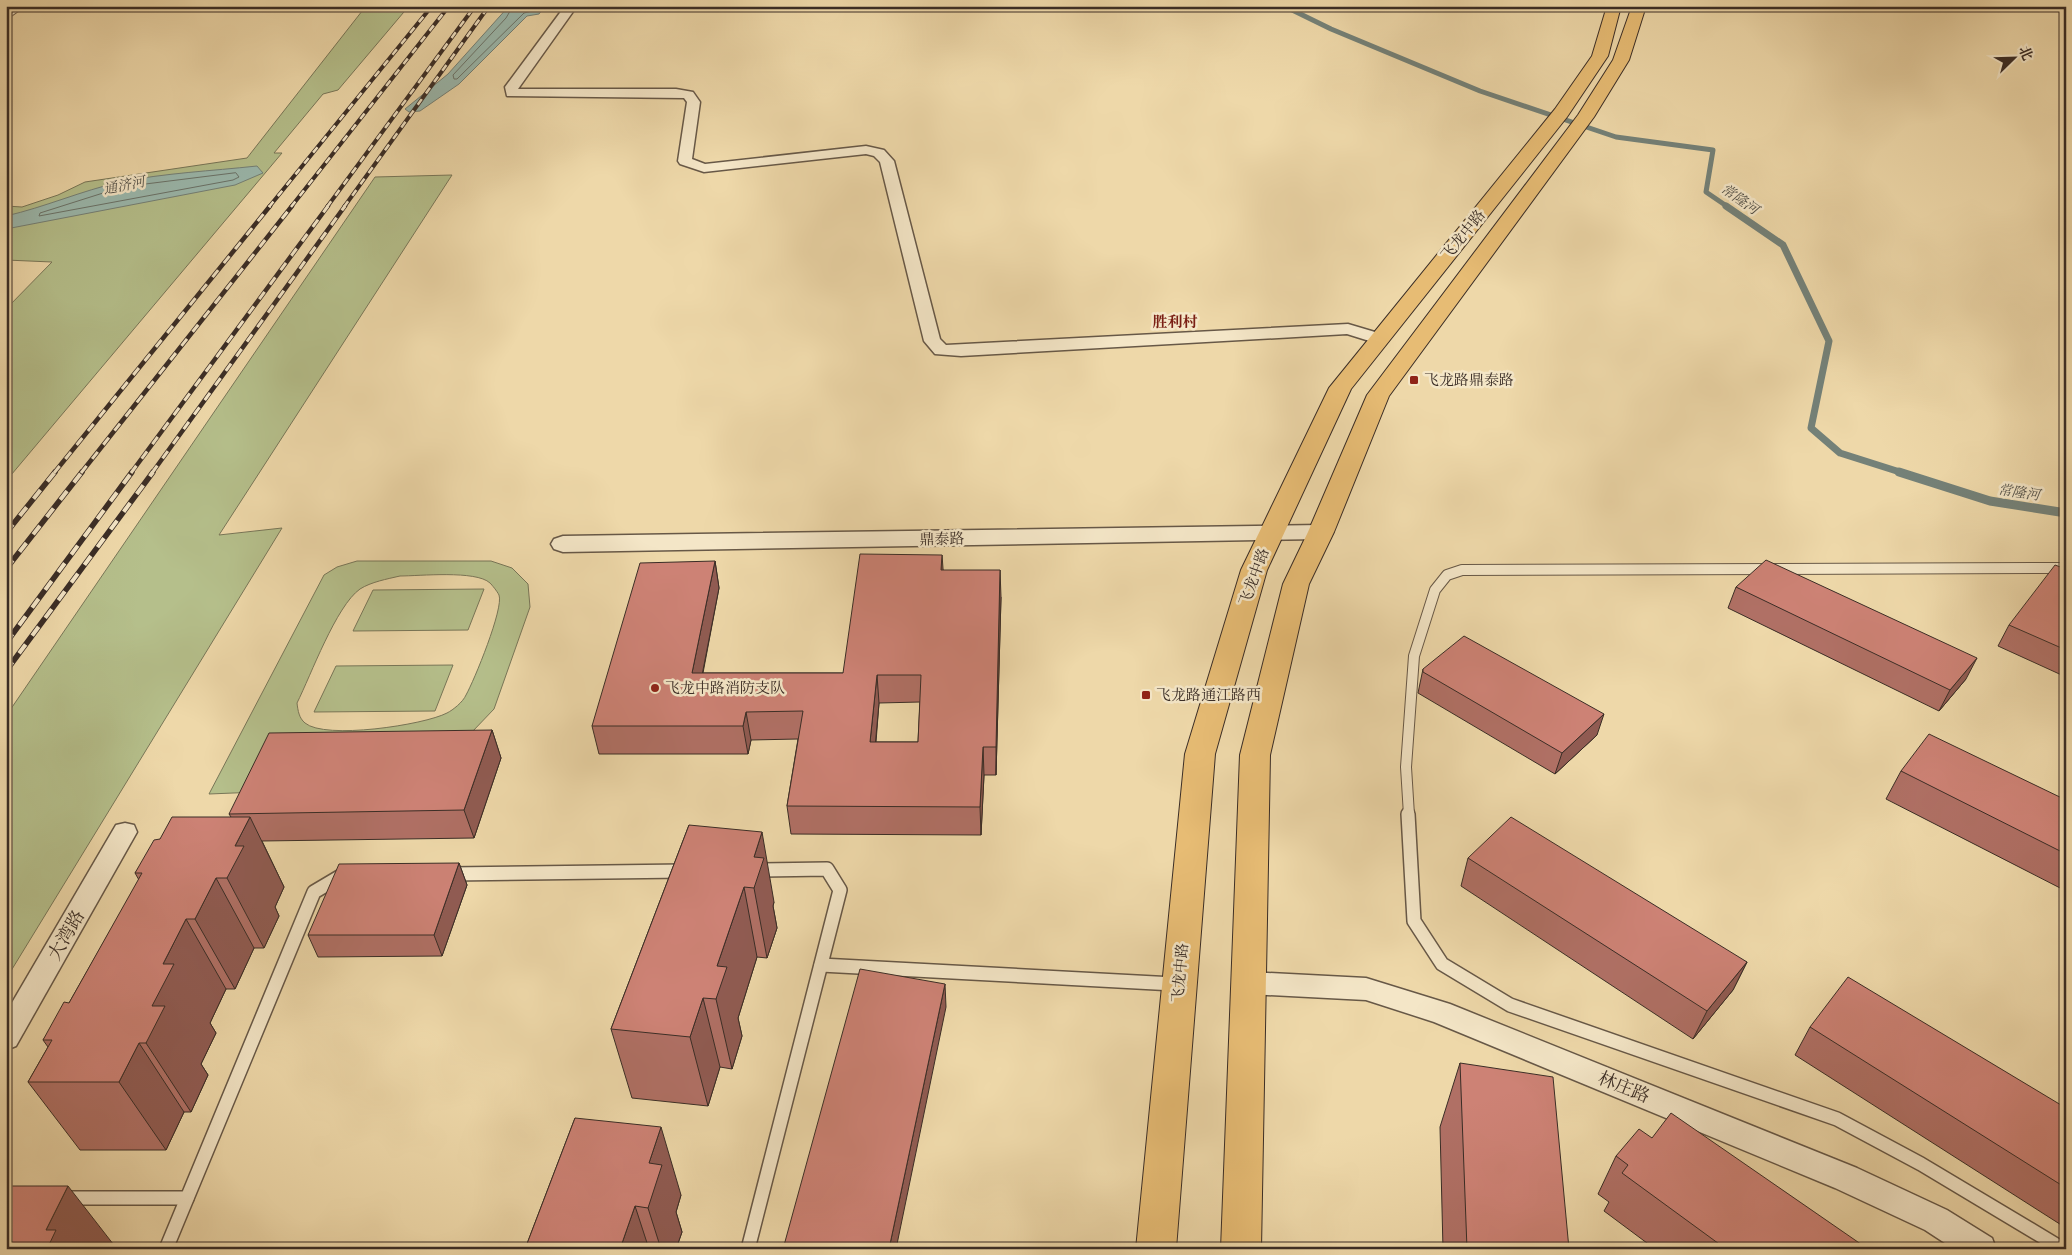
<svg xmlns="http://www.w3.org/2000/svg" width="2072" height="1255" font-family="Alegreya,'Noto Serif SC',serif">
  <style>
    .green { fill: #b5bf8b; stroke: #787658; fill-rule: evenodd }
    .water { fill: #9bb9ae; stroke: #748178 }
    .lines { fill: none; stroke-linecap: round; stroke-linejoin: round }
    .shore { stroke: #6a736a; stroke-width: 1 }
    .stream-far2 { stroke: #748178; stroke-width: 5 }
    .stream-far1 { stroke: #748178; stroke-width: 7 }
    .stream { stroke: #748178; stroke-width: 9 }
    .service-far2-casing { stroke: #675847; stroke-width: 8 }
    .service-far1-casing { stroke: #675847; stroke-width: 12 }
    .service-casing { stroke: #675847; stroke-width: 16 }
    .minor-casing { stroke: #675847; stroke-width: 3 }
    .tertiary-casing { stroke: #675847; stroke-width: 3 }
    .primary-casing { stroke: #3a2d26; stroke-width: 2 }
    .service-far2 { stroke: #f4e6c7; stroke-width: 6 }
    .service-far1 { stroke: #f4e6c7; stroke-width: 10 }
    .service { stroke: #f4e6c7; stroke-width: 13 }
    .minor { fill: #f4e6c7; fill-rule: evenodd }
    .tertiary { fill: #f4e6c7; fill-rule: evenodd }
    .primary { fill: #e7bc74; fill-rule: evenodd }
    .rail-far2-casing { stroke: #3a2d26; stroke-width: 4 }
    .rail-far1-casing { stroke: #3a2d26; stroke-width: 4.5 }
    .rail-casing { stroke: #3a2d26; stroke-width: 5.5 }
    .rail-far2 { stroke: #f4e6c7; stroke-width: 2.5; stroke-dasharray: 7; stroke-linecap: butt }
    .rail-far1 { stroke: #f4e6c7; stroke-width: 3; stroke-dasharray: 9; stroke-linecap: butt }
    .rail { stroke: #f4e6c7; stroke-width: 4; stroke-dasharray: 11; stroke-linecap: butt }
    .wall { fill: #b07065; stroke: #3a2d26; fill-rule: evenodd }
    .shaded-wall { fill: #905b52; stroke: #3a2d26 }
    .building { fill: #cd8275; stroke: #3a2d26; fill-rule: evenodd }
    .poi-dot { fill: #8f2418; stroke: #f4e6c7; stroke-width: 2 }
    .labels { text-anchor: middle; stroke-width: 5; stroke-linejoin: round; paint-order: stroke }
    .far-water-label { font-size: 14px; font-style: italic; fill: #525048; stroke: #f4e6c7 }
    .street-label { font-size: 15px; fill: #3a2d26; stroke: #f4e6c7 }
    .far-quarter-label { font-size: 15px; font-weight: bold; fill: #7a1f14; stroke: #f4e6c7 }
    .poi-label { font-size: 15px; fill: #3a2d26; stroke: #f4e6c7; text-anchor: start }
    .near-street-label { font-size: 18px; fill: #3a2d26; stroke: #f4e6c7 }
  </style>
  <rect width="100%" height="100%" fill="#eed8a9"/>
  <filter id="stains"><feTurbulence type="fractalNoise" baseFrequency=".004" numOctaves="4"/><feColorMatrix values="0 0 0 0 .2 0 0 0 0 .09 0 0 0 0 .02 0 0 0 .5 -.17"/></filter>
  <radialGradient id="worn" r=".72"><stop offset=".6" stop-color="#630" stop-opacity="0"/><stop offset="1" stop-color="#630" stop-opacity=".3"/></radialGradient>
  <g class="green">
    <polygon points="366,6 409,6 338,90 323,94 274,153 282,153 6,481 6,309 52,262 6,260 6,206 22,207 58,195 85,182 247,158"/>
    <polygon points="452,175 219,535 282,528 6,979 6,716 375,177"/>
    <path d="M357,561H491L512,568L528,584L530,607L494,709L472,732L258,792L209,794L324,575L337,567ZM400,576C419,576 476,570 490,583C492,585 497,591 499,595C504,608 474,681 466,695C463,702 453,710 447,713C424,725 325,740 305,723C299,718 298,711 297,703C311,675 336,606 360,589C371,582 387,579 400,576Z"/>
    <polygon points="484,589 468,630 353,631 373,590"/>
    <polygon points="453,665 435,711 314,712 336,666"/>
  </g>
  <g class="water">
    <polygon points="509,6 545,6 539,14 527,16 459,84 420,111 409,112 405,109 448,74"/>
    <path d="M257,166L263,173L235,185L6,229V216C45,207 81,191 120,182C165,173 211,171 257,166Z"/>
  </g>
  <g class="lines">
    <g class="shore">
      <polyline points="513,6 506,18 453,75 454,79 457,79 524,13 536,10 539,6"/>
      <polygon points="236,173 239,177 233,180 39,216 40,213 122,187"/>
    </g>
    <polyline class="stream-far2" points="1284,6 1331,29 1480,91 1616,137 1713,150 1706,192 1728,207"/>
    <polyline class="stream-far1" points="1726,206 1783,245 1829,341 1811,428 1840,453 1903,473"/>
    <polyline class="stream" points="1899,472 1990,501 2066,513"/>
    <defs>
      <polyline id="service-far2" points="6,16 20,6"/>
      <polyline id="service-far1" points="1409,815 1406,767 1414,656 1435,590 1447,575 1462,570 2066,568"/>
      <g id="service">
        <polyline points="1408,814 1414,921 1442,964 1510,1005 1837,1119 1921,1164 2063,1249"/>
        <polyline points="451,874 684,871"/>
        <polyline points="821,965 1174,984"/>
        <polyline points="65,1198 187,1198"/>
        <polyline points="166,1249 314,892 341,876"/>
        <polyline points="748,1249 840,890 827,869 756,870"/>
      </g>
      <g id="minor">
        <polygon points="565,6 577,6 518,89 676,89 693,92 700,102 692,159 705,164 866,146 884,150 894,161 940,339 946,345 1348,324 1385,335 1387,339 1385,343 1379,344 1347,334 961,356 935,354 924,341 880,162 874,156 866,154 704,172 680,164 678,161 687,102 684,98 507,96 505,87"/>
        <polygon points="125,823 134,825 137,832 16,1046 6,1050 6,1013 116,825"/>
        <polygon points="1249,972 1366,978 1450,1004 1857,1168 1947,1210 1992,1238 1996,1249 1954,1249 1925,1230 1835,1188 1434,1022 1366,1000 1249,994 1240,991 1236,983 1240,975"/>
      </g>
      <polygon id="tertiary" points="1321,525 1330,527 1333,532 1330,537 1321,539 563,552 554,549 551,544 554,539 563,536"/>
      <g id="primary">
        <polygon points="1607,6 1621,6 1608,56 1567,117 1351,389 1267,570 1215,754 1176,1249 1136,1249 1185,754 1241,570 1329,388 1555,109 1592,56"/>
        <polygon points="1632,6 1646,6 1629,60 1594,117 1389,396 1334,532 1309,584 1270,755 1261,1249 1221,1249 1240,755 1283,584 1308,532 1367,395 1578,115 1613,60"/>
      </g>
    </defs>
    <use href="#service-far2" class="service-far2-casing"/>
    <use href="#service-far1" class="service-far1-casing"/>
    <use href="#service" class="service-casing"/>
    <use href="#minor" class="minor-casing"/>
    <use href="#tertiary" class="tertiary-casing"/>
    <use href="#primary" class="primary-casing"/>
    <use href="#service-far2" class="service-far2"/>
    <use href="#service-far1" class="service-far1"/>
    <use href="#service" class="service"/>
    <use href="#minor" class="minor"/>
    <use href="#tertiary" class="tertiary"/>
    <use href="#primary" class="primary"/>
    <defs>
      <g id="rail-far2">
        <polyline points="269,207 432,6"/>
        <polyline points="291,207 449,6"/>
        <polyline points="327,207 475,6"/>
        <polyline points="344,207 489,6"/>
      </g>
      <g id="rail-far1">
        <polyline points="54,473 270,206"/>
        <polyline points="81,473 292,206"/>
        <polyline points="131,473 328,206"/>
        <polyline points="152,473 345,206"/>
      </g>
      <g id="rail">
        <polyline points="6,533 55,472"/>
        <polyline points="6,569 82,472"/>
        <polyline points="6,643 132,472"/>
        <polyline points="6,671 153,472"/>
      </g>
    </defs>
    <use href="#rail-far2" class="rail-far2-casing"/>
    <use href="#rail-far1" class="rail-far1-casing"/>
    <use href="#rail" class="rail-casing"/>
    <use href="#rail-far2" class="rail-far2"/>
    <use href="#rail-far1" class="rail-far1"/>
    <use href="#rail" class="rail"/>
  </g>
  <g class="wall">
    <path d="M715,561L719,588L703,673H843L943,570L1001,597L996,775H984L981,835L791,834L787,806L798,739L751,740L748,754H599L592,726ZM920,702L918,742H876L879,703Z"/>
    <polygon points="2066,569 2066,677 1998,646 2009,625"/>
    <polygon points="1736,587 1966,679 1939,711 1728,608"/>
    <polygon points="1423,669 1597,735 1555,774 1418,693"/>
    <polygon points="492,730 501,758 474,838 262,841 284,887 275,907 279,916 264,948 254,948 235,989 226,989 210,1023 216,1033 201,1064 208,1075 191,1112 184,1112 166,1150 80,1150 28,1082 48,1047 43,1040 69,1003 139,880 135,873 160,839 231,817 229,814"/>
    <polygon points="1901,771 2066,800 2066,891 1886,799"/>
    <polygon points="689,825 774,902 773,906 777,928 767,958 757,957 738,1018 742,1036 732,1069 720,1067 708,1106 632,1098 611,1029"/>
    <polygon points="1468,858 1747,962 1733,990 1693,1039 1461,886"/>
    <polygon points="459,863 467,885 442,956 318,957 308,935"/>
    <polygon points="1810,1027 2066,1108 2066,1228 1795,1055"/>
    <polygon points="1460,1063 1569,1249 1443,1249 1440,1127"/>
    <polygon points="575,1118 681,1195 676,1212 682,1232 676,1249 525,1249"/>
    <polygon points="1652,1138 1868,1249 1655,1249 1604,1211 1609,1202 1598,1194 1616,1156"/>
  </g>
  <g class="shaded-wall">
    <polygon points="942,555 944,582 941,570"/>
    <polygon points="715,561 719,588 697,701 692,673"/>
    <polygon points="1000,570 1001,597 996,775 996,747"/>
    <polygon points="1977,658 1966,679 1939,711 1950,690"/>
    <polygon points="877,675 879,703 873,770 870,742"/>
    <polygon points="746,712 751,740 748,754 743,726"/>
    <polygon points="1604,714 1597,735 1555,774 1562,753"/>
    <polygon points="492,730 501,758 474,838 464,810"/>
    <polygon points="983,747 984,775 981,835 980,807"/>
    <polygon points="250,817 284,887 275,907 279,916 264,948 227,878 235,846"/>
    <polygon points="762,832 774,902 773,906 777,928 767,958 754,888 754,857"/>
    <polygon points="459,863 467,885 442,956 434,935"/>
    <polygon points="216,878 254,948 235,989 195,919"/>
    <polygon points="744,887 757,957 738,1018 742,1036 732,1069 716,999 717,966"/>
    <polygon points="186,919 226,989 210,1023 216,1033 201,1064 208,1075 191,1112 146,1043 152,1006 163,964"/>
    <polygon points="1747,962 1733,990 1693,1039 1707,1011"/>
    <polygon points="945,984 946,1007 896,1249 889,1249"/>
    <polygon points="703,998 720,1067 708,1106 690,1037"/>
    <polygon points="139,1043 184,1112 166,1150 119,1082"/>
    <polygon points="661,1127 681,1195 676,1212 682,1232 676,1249 661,1249 648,1208 649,1163"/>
    <polygon points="68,1186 117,1249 47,1249 46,1230"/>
    <polygon points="635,1206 649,1249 620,1249"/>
  </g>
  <g class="building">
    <path d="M860,554L942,555L941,570H1000L996,747H983L980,807L787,806L803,711L746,712L743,726H592L640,563L715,561L692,673H843ZM877,675H921L918,742H870Z"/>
    <polygon points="1766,560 1977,658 1950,690 1736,587"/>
    <polygon points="2055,565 2066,569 2066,650 2009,625"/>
    <polygon points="1464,636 1604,714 1562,753 1423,672 1423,669"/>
    <polygon points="492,730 464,810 229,814 269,733"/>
    <polygon points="1929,734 2066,800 2066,854 1901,771"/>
    <polygon points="172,817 250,817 235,846 244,846 227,878 216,878 195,919 186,919 163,964 174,964 152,1006 165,1006 146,1043 139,1043 119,1082 28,1082 52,1040 43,1040 64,1002 69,1003 142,873 135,873 154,840 160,839"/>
    <polygon points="1511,817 1747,962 1707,1011 1468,858"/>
    <polygon points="689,825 762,832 754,857 764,858 754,888 744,887 717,966 727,967 716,999 703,998 690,1037 611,1029"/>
    <polygon points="459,863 434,935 308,935 339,864"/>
    <polygon points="860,969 945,984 889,1249 783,1249"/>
    <polygon points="1848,977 2066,1108 2066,1188 1810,1027"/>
    <polygon points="1460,1063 1553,1077 1569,1249 1467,1249"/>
    <polygon points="1671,1113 1868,1249 1726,1249 1622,1173 1628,1165 1616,1156 1639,1129 1652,1138"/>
    <polygon points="575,1118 661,1127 649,1163 662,1165 648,1208 635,1206 620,1249 525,1249"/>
    <polygon points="6,1186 68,1186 46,1230 56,1230 47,1249 6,1249"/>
  </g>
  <g class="poi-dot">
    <rect x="1409" y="375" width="10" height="10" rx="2.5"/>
    <circle cx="655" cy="688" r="5"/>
    <rect x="1141" y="690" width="10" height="10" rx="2.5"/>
  </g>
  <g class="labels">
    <g class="far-water-label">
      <text transform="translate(124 185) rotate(-11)" y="5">通济河</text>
      <text transform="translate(1740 199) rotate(35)" y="5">常隆河</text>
      <text transform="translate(2019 492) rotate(8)" y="5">常隆河</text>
    </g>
    <g class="street-label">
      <text transform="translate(1463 235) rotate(-51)" y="5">飞龙中路</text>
      <text transform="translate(942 539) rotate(-1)" y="5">鼎泰路</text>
      <text transform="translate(1254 577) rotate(-70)" y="5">飞龙中路</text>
      <text transform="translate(1180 973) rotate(-85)" y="5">飞龙中路</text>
    </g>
    <g class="far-quarter-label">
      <text x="1175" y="327">胜利村</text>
    </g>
    <g class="poi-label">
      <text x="1424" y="385">飞龙路鼎泰路</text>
      <text x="665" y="693">飞龙中路消防支队</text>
      <text x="1156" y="700">飞龙路通江路西</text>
    </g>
    <g class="near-street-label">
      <text transform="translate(66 935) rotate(-60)" y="6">大湾路</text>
      <text transform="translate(1624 1087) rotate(22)" y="6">林庄路</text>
    </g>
  </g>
  <rect width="2072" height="1255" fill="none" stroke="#eed8a9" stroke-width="25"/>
  <rect x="8" y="8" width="2057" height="1240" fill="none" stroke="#3a2d26" stroke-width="2.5"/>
  <rect x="12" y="12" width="2047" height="1230" fill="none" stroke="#3a2d26"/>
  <g transform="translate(2014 58) rotate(67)" stroke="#f4e6c7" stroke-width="4" paint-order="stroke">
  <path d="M0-4L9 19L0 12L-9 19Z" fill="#3a2d26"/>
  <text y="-8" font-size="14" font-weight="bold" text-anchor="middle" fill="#3a2d26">北</text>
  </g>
  <rect width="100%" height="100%" filter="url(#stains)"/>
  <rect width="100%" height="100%" fill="url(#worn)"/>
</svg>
